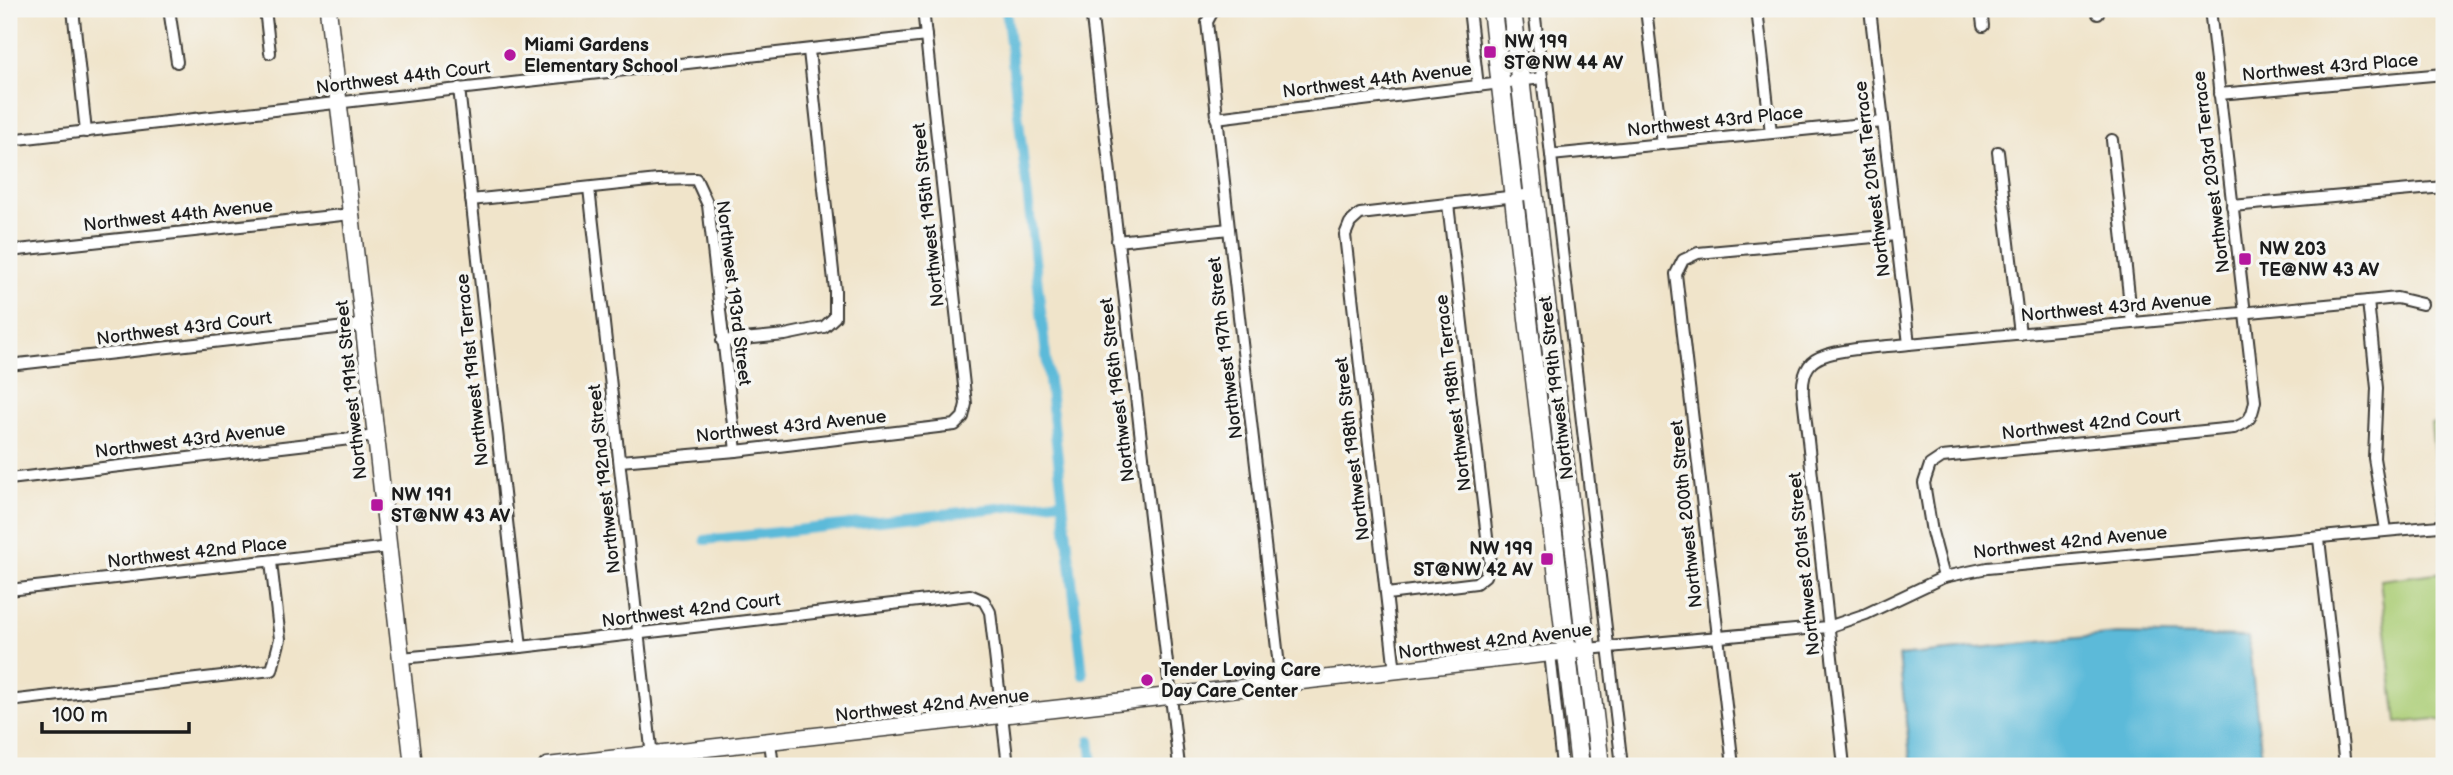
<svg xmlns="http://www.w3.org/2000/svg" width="2453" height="775" font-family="'Balsamiq Sans',sans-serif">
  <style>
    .green { fill: #abcd76; stroke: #647449; stroke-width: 2 }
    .water { fill: #5bbad9; stroke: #3c6b7a; stroke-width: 2 }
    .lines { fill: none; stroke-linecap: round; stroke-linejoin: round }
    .canal { stroke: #5bbad9; stroke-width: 10 }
    .street-casing { stroke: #3c3a36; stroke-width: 14 }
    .secondary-casing { stroke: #3c3a36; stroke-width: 19 }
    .primary-casing { stroke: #3c3a36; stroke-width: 21 }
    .street { stroke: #fff; stroke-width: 10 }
    .secondary { stroke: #fff; stroke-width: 16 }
    .primary { stroke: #fff; stroke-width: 18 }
    .poi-dot { fill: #b5179e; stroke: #f6f6f2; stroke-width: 2.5 }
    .labels { text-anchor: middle; stroke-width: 7; stroke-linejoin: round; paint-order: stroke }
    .poi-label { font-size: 18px; font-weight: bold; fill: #1c1c1c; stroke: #f6f6f2; text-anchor: start }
    .street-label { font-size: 18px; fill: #1c1c1c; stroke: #f6f6f2 }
  </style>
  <rect width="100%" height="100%" fill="#f6f6f2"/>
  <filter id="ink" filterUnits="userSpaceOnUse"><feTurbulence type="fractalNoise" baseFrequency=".0143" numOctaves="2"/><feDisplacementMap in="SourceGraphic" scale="14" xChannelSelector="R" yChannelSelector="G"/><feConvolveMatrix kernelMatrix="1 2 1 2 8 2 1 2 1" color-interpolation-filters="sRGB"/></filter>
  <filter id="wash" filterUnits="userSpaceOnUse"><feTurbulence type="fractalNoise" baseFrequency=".00686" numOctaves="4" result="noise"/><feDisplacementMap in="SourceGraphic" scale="28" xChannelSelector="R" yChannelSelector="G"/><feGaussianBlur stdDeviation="1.57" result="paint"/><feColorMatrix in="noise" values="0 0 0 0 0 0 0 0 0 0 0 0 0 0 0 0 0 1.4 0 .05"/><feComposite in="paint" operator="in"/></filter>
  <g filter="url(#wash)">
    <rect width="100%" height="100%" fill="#f0e4ca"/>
    <g class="green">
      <polygon points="2444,422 2444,540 2431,424"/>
      <polygon points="2444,572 2444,723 2436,719 2397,723 2380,580"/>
    </g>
    <polygon class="water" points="2117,634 2248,637 2263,766 1911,766 1899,656"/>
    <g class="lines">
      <g class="canal">
        <polyline points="1006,9 1083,675"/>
        <polyline points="705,540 1063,501"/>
        <polyline points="1090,740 1093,766"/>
      </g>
    </g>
  </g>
  <g filter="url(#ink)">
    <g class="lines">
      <defs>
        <g id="street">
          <polyline points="73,9 86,132"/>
          <polyline points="169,9 177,62"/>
          <polyline points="265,9 270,53"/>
          <polyline points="1091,9 1179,766"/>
          <polyline points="1214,9 1207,22 1229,229 1281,684"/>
          <polyline points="1469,9 1478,86"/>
          <polyline points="1534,9 1622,766"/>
          <polyline points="1646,9 1662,144"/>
          <polyline points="1757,9 1771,133"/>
          <polyline points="1870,9 1909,344"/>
          <polyline points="1981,9 1983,26"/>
          <polyline points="2098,9 2098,14"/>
          <polyline points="459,88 521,647"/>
          <polyline points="2219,94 2444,74"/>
          <polyline points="1216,118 1542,78"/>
          <polyline points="9,140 926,36"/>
          <polyline points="2112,140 2132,323"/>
          <polyline points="1998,152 2020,334"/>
          <polyline points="1551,155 1883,122"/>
          <polyline points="589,188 653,766"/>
          <polyline points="471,200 658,180 696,179 708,205 736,451"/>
          <polyline points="2232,206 2444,187"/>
          <polyline points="1117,241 1229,229"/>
          <polyline points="9,251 351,214"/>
          <polyline points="2368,301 2377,388 2374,458 2386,530"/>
          <polyline points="722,341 785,335 824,327 835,317 835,290 809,51"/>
          <polyline points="9,365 363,325"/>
          <polyline points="620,461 736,451 955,425 963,417 966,404 923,9"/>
          <polyline points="9,479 376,436"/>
          <polyline points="2319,539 2345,766"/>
          <path d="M1944,577L1932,532L1924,483L1930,465L1942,457L2234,428C2250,422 2252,417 2255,401L2210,9"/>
          <polyline points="9,590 389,547"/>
          <polyline points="1387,594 1476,583 1485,576 1490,563 1448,204"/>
          <polyline points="1587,649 1828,627 1866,614 1944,577 1987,568 2439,526"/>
          <polyline points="1550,653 1562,766"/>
          <polyline points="401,658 521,647 970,595 984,601 990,612 1008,766"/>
          <polyline points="1395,672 1345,235 1350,223 1360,214 1534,194"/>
          <polyline points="9,701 272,670 280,639 271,562"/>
          <polyline points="770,742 773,766"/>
          <polyline points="1733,766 1676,274 1683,260 1698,253 1896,235"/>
          <path d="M1844,766L1803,395C1802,383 1804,367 1815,360C1833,348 1886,347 1909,344L2368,301L2397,298L2422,304"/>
        </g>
        <g id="secondary">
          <polyline points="328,9 413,766"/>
          <polyline points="547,766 1587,649"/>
        </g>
        <g id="primary">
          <polyline points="1492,9 1580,766"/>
          <polyline points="1512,9 1600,766"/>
        </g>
      </defs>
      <use href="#street" class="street-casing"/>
      <use href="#secondary" class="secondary-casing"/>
      <use href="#primary" class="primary-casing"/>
      <use href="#street" class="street"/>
      <use href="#secondary" class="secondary"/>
      <use href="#primary" class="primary"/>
    </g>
  </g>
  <g class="poi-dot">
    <rect x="1483" y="45" width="14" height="14" rx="3.5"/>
    <circle cx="510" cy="55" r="7"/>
    <rect x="2238" y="252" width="14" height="14" rx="3.5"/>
    <rect x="370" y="498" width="14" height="14" rx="3.5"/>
    <rect x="1540" y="552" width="14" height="14" rx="3.5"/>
    <circle cx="1147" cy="680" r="7"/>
  </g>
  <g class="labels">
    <g class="poi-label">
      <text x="1504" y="48">NW 199<tspan x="1504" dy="21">ST@NW 44 AV</tspan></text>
      <text x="524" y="51">Miami Gardens<tspan x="524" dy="21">Elementary School</tspan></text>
      <text x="2259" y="255">NW 203<tspan x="2259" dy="21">TE@NW 43 AV</tspan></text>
      <text x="391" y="501">NW 191<tspan x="391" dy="21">ST@NW 43 AV</tspan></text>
      <text x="1533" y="555" text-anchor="end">NW 199<tspan x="1533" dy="21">ST@NW 42 AV</tspan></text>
      <text x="1161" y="676">Tender Loving Care<tspan x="1161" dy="21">Day Care Center</tspan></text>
    </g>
    <g class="street-label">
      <text transform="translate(2330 67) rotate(-5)" y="6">Northwest 43rd Place</text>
      <text transform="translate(403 77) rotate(-7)" y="6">Northwest 44th Court</text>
      <text transform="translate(1377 80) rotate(-7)" y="6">Northwest 44th Avenue</text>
      <text transform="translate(1715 121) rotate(-6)" y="6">Northwest 43rd Place</text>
      <text transform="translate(2211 172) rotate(-97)" y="6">Northwest 203rd Terrace</text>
      <text transform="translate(1872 179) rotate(-97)" y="6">Northwest 201st Terrace</text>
      <text transform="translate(178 215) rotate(-6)" y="6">Northwest 44th Avenue</text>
      <text transform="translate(928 215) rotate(-96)" y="6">Northwest 195th Street</text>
      <text transform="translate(734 293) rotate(83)" y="6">Northwest 193rd Street</text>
      <text transform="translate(2116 307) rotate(-5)" y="6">Northwest 43rd Avenue</text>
      <text transform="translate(184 328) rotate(-7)" y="6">Northwest 43rd Court</text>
      <text transform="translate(1225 348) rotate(-97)" y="6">Northwest 197th Street</text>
      <text transform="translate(472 370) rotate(-96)" y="6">Northwest 191st Terrace</text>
      <text transform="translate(1556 388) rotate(-97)" y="6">Northwest 199th Street</text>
      <text transform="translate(351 390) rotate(-96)" y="6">Northwest 191st Street</text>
      <text transform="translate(1117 390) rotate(-97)" y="6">Northwest 196th Street</text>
      <text transform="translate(1453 393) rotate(-97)" y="6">Northwest 198th Terrace</text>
      <text transform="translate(2091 424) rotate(-6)" y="6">Northwest 42nd Court</text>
      <text transform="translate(791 426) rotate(-6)" y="6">Northwest 43rd Avenue</text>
      <text transform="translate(190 440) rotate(-7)" y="6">Northwest 43rd Avenue</text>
      <text transform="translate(1352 449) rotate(-97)" y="6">Northwest 198th Street</text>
      <text transform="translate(604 479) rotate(-96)" y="6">Northwest 192nd Street</text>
      <text transform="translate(1686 514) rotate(-96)" y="6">Northwest 200th Street</text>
      <text transform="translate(2070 542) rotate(-6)" y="6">Northwest 42nd Avenue</text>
      <text transform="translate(197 552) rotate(-6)" y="6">Northwest 42nd Place</text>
      <text transform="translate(1804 564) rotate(-96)" y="6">Northwest 201st Street</text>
      <text transform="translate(691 610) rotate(-7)" y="6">Northwest 42nd Court</text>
      <text transform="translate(1495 641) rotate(-7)" y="6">Northwest 42nd Avenue</text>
      <text transform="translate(932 705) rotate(-6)" y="6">Northwest 42nd Avenue</text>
    </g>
  </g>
  <rect width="2453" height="775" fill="none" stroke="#f6f6f2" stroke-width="35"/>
  <path d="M42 722v10h147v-10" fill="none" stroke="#1c1c1c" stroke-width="3.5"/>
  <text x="52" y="722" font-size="21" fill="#1c1c1c" stroke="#f6f6f2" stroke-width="5" paint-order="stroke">100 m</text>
</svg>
